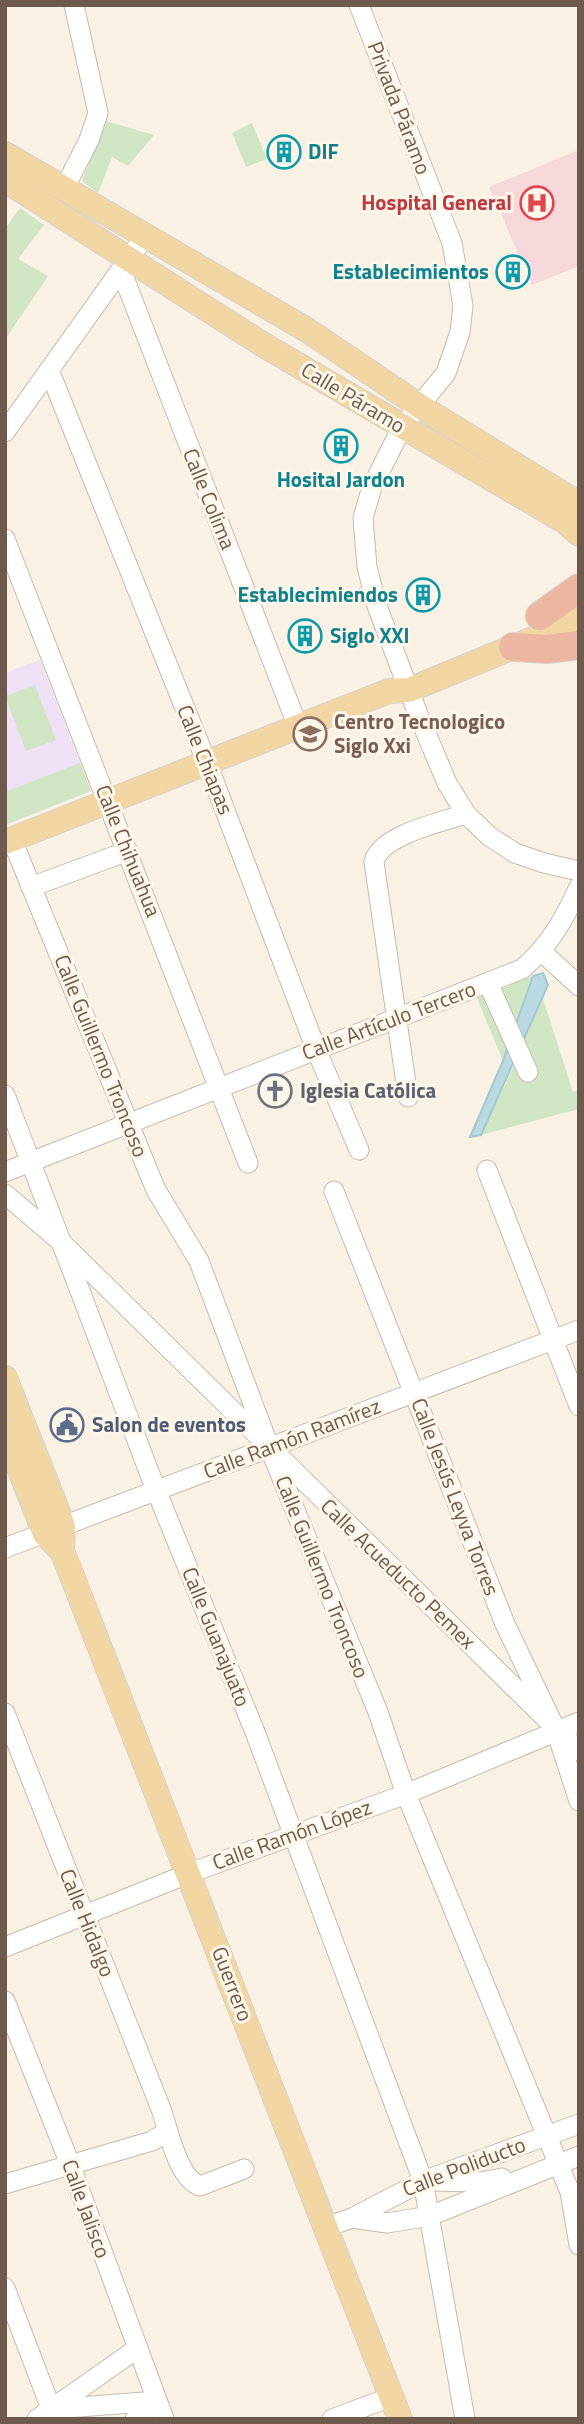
<svg xmlns="http://www.w3.org/2000/svg" width="584" height="2424" font-family="'Titillium Web',sans-serif">
  <style>
    .education { fill: #eee1f5 }
    .medical { fill: #f6d8db }
    .green { fill: #d0e5c4 }
    .water { fill: #bbd9e0; stroke: #a2c8d1; stroke-width: 2 }
    .lines { fill: none; stroke-linecap: round; stroke-linejoin: round }
    .minor-casing { stroke: #c8b9ac; stroke-width: 21 }
    .major-casing { stroke: #d6d1cd; stroke-width: 26 }
    .highway-casing { stroke: #d6d1cd; stroke-width: 30 }
    .minor { stroke: #fff; stroke-width: 19 }
    .major { stroke: #f1d6a3; stroke-width: 24 }
    .highway { stroke: #ecb7a1; stroke-width: 28 }
    .labels { text-anchor: middle; stroke-width: 6; stroke-linejoin: round; paint-order: stroke }
    .street-label { font-size: 21px; fill: #6e5a4d; stroke: #fdf6e9 }
    .culture-label { font-size: 21px; font-weight: bold; fill: #0d838f; stroke: #fdf6e9; text-anchor: start }
    .health-label { font-size: 21px; font-weight: bold; fill: #be3a42; stroke: #fdf6e9; text-anchor: end }
    .education-label { font-size: 21px; font-weight: bold; fill: #785e54; stroke: #fdf6e9; text-anchor: start }
    .worship-label { font-size: 21px; font-weight: bold; fill: #5b616d; stroke: #fdf6e9; text-anchor: start }
    .service-label { font-size: 21px; font-weight: bold; fill: #4e5e75; stroke: #fdf6e9; text-anchor: start }
  </style>
  <rect width="100%" height="100%" fill="#f9f1e4"/>
  <polygon class="education" points="40,660 91,791 5,825 5,673"/>
  <polygon class="medical" points="579,150 579,266 532,285 489,187"/>
  <g class="green">
    <polygon points="106,121 154,135 128,166 112,157 98,193 82,181"/>
    <polygon points="252,123 267,159 246,167 232,133"/>
    <polygon points="20,208 44,225 18,259 48,276 6,338 5,229"/>
    <polygon points="35,685 56,740 26,751 5,696"/>
    <polygon points="80,763 91,791 5,825 5,792"/>
    <polygon points="533,976 503,1061 477,998"/>
    <polygon points="542,996 573,1092 579,1090 579,1109 481,1135 519,1055"/>
  </g>
  <polygon class="water" points="543,973 548,985 481,1135 470,1137 503,1061 533,976"/>
  <g class="lines">
    <defs>
      <g id="minor">
        <polyline points="359,5 452,243 463,306 460,332 446,373 402,427 372,487 363,518 367,567 377,606 418,714 447,783 466,814 489,836 515,853 544,863 579,871"/>
        <polyline points="64,189 89,140 98,113 74,5"/>
        <polyline points="121,270 298,727"/>
        <polyline points="49,370 207,763 316,1049 359,1150"/>
        <polyline points="5,432 145,236"/>
        <polyline points="5,539 248,1163"/>
        <polyline points="12,840 156,1190 199,1261 270,1449 378,1712 406,1794 570,2192 579,2245"/>
        <polyline points="31,887 128,851"/>
        <polyline points="542,952 579,986"/>
        <polyline points="488,983 528,1072"/>
        <polyline points="5,1095 156,1490 255,1732 423,2181 465,2419"/>
        <path d="M408,1097L374,862C380,835 442,822 466,814"/>
        <polyline points="487,1170 579,1406"/>
        <path d="M5,1172L522,969C549,946 564,920 579,887"/>
        <polyline points="334,1191 505,1624 556,1730 579,1801"/>
        <polyline points="5,1194 60,1241 579,1751"/>
        <polyline points="5,1548 579,1330"/>
        <path d="M5,1713L161,2109C168,2129 178,2179 200,2186L244,2169"/>
        <polyline points="5,1947 190,1873 406,1794 579,1722"/>
        <polyline points="5,2001 70,2164 164,2419"/>
        <polyline points="434,2181 480,2182 502,2178"/>
        <polyline points="5,2184 152,2141 167,2132"/>
        <polyline points="352,2218 387,2223 430,2216 579,2156"/>
        <polyline points="326,2227 352,2218 423,2181 579,2124"/>
        <polyline points="5,2288 55,2419"/>
        <polyline points="53,2409 157,2401"/>
        <polyline points="37,2419 138,2348"/>
        <polyline points="135,2419 157,2401"/>
        <polyline points="332,2419 391,2397"/>
      </g>
      <g id="major">
        <polyline points="5,154 307,330 421,407 579,504"/>
        <polyline points="5,180 262,344 564,521 579,534"/>
        <polyline points="5,842 389,691 409,690 579,620"/>
        <polyline points="5,1378 58,1512 63,1527 62,1551 72,1576 400,2419"/>
        <polyline points="5,1432 45,1534 62,1551"/>
      </g>
      <g id="highway">
        <polyline points="540,616 579,588"/>
        <polyline points="513,647 547,649 579,645"/>
      </g>
    </defs>
    <use href="#minor" class="minor-casing"/>
    <use href="#major" class="major-casing"/>
    <use href="#highway" class="highway-casing"/>
    <use href="#minor" class="minor"/>
    <use href="#major" class="major"/>
    <use href="#highway" class="highway"/>
  </g>
  <defs>
    <symbol id="building-ring" viewBox="-11 -11 22 22"><circle r="9.5" fill="#fdf6e9" stroke="#0f9aa8" stroke-width="1.5"/><path d="M-4-6H4V6H1V3H-1V6H-4ZM-2.5-4.3h1.7v1.8h-1.7ZM.8-4.3h1.7v1.8H.8ZM-2.5-1h1.7V.8h-1.7ZM.8-1h1.7V.8H.8Z" fill="#0f9aa8"/></symbol>
    <symbol id="hospital-ring" viewBox="-11 -11 22 22"><circle r="9.5" fill="#fdf6e9" stroke="#e0444e" stroke-width="1.5"/><path d="M-5-5h3v3.5h4V-5h3V5h-3V1.5h-4V5h-3Z" fill="#e0444e"/></symbol>
    <symbol id="university-ring" viewBox="-11 -11 22 22"><circle r="9.5" fill="#fdf6e9" stroke="#8d6e63" stroke-width="1.5"/><path d="M0-5L7-2L0 1L-7-2ZM-4 1L0 2.5L4 1V4Q0 6-4 4Z" fill="#8d6e63"/></symbol>
    <symbol id="church-ring" viewBox="-11 -11 22 22"><circle r="9.5" fill="#fdf6e9" stroke="#6b7280" stroke-width="1.5"/><path d="M-1.2-6h2.4v3.5h3.3v2.4h-3.3V6h-2.4V-.1h-3.3v-2.4h3.3Z" fill="#6b7280"/></symbol>
    <symbol id="civic-ring" viewBox="-11 -11 22 22"><circle r="9.5" fill="#fdf6e9" stroke="#5c6f8a" stroke-width="1.5"/><path d="M-.6-6.5H3V-4.5H.6V-3L4-1V1h2V6H-6V1h2V-1L-.6-3ZM-1.2 2.5V6h2.4V2.5Z" fill="#5c6f8a"/></symbol>
  </defs>
  <g fill-rule="evenodd">
    <use href="#building-ring" x="265" y="133" width="38" height="38"/>
    <use href="#hospital-ring" x="518" y="184" width="38" height="38"/>
    <use href="#building-ring" x="494" y="253" width="38" height="38"/>
    <use href="#building-ring" x="322" y="427" width="38" height="38"/>
    <use href="#building-ring" x="404" y="576" width="38" height="38"/>
    <use href="#building-ring" x="286" y="617" width="38" height="38"/>
    <use href="#university-ring" x="291" y="715" width="38" height="38"/>
    <use href="#church-ring" x="256" y="1072" width="38" height="38"/>
    <use href="#civic-ring" x="48" y="1406" width="38" height="38"/>
  </g>
  <g class="labels">
    <g class="street-label">
      <text transform="translate(399 108) rotate(69)" y="7">Privada Páramo</text>
      <text transform="translate(353 398) rotate(31)" y="7">Calle Páramo</text>
      <text transform="translate(209 499) rotate(68)" y="7">Calle Colima</text>
      <text transform="translate(205 760) rotate(68)" y="7">Calle Chiapas</text>
      <text transform="translate(128 851) rotate(68)" y="7">Calle Chihuahua</text>
      <text transform="translate(389 1021) rotate(-21)" y="7">Calle Artículo Tercero</text>
      <text transform="translate(101 1056) rotate(68)" y="7">Calle Guillermo Troncoso</text>
      <text transform="translate(292 1439) rotate(-21)" y="7">Calle Ramón Ramírez</text>
      <text transform="translate(455 1497) rotate(69)" y="7">Calle Jesús Leyva Torres</text>
      <text transform="translate(398 1574) rotate(44)" y="7">Calle Acueducto Pemex</text>
      <text transform="translate(322 1577) rotate(68)" y="7">Calle Guillermo Troncoso</text>
      <text transform="translate(216 1637) rotate(68)" y="7">Calle Guanajuato</text>
      <text transform="translate(292 1835) rotate(-20)" y="7">Calle Ramón López</text>
      <text transform="translate(87 1923) rotate(68)" y="7">Calle Hidalgo</text>
      <text transform="translate(232 1984) rotate(69)" y="7">Guerrero</text>
      <text transform="translate(464 2167) rotate(-21)" y="7">Calle Poliducto</text>
      <text transform="translate(86 2209) rotate(70)" y="7">Calle Jalisco</text>
    </g>
    <g class="culture-label">
      <text x="308" y="159">DIF</text>
      <text x="489" y="279" text-anchor="end">Establecimientos</text>
      <text x="341" y="487" text-anchor="middle">Hosital Jardon</text>
      <text x="398" y="602" text-anchor="end">Establecimiendos</text>
      <text x="330" y="643">Siglo XXI</text>
    </g>
    <g class="health-label">
      <text x="512" y="210">Hospital General</text>
    </g>
    <g class="education-label">
      <text x="334" y="729">Centro Tecnologico<tspan x="334" dy="24">Siglo Xxi</tspan></text>
    </g>
    <g class="worship-label">
      <text x="300" y="1098">Iglesia Católica</text>
    </g>
    <g class="service-label">
      <text x="92" y="1432">Salon de eventos</text>
    </g>
  </g>
  <rect width="584" height="2424" fill="none" stroke="#6e5a4d" stroke-width="14"/>
</svg>
